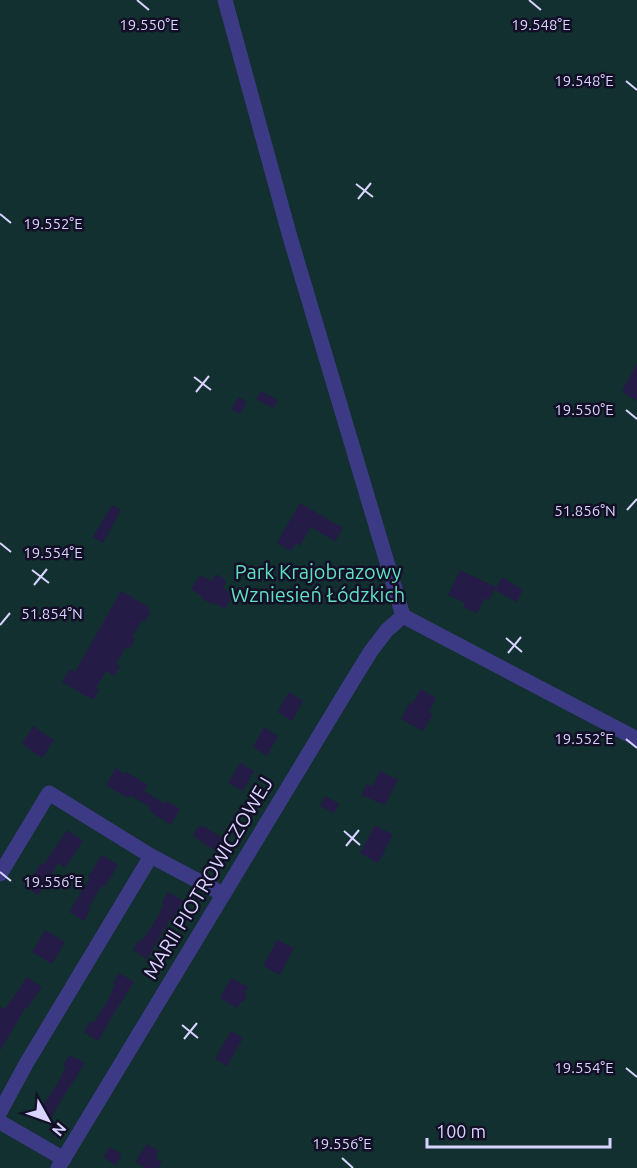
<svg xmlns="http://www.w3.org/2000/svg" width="637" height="1168" font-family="Ubuntu,sans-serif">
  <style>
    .green { fill: #12302f }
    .building { fill: #241b47 }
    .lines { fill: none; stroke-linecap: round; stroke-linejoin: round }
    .street { stroke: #3d3a85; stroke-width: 15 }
    .ticks { fill: none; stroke: #d9d4ff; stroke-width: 2 }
    .labels { text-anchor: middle; stroke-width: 5; stroke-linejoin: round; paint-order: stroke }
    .park-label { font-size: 20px; fill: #5fe0c0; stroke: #130f26 }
    .street-label { font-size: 20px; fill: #d9d4ff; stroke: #130f26 }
    .ticks-label { font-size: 15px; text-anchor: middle; fill: #d9d4ff; stroke: #130f26; stroke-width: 5; stroke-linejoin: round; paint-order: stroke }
  </style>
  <rect width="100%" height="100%" fill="#130f26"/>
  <rect class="green" x="0" y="0" width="637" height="1168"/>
  <g class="building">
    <polygon points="637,363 637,401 622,392"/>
    <polygon points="261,391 278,400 273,408 256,399"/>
    <polygon points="239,397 247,402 240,414 231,409"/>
    <polygon points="300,503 343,528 335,541 311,527 300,546 296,543 291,551 277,543"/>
    <polygon points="112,505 121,510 103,543 93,537"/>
    <polygon points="460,570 496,587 489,600 485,598 477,613 463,607 465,603 448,595"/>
    <polygon points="216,574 227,581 223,588 233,594 225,609 215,603 214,605 201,598 202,596 191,589 200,575 212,581"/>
    <polygon points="502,577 523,590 516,602 495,590"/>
    <polygon points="121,591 149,607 147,610 151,612 145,622 142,620 132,637 135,639 130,649 126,647 116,664 120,666 114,676 106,671 96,688 99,690 93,700 62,682 70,669 75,672"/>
    <polygon points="421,689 436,698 429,711 433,714 423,731 401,719 410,702 412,704"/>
    <polygon points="289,692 303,701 292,721 277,712"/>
    <polygon points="33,726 54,740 42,758 22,744"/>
    <polygon points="264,727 278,736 267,756 253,747"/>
    <polygon points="240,763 254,771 243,791 228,783"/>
    <polygon points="116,768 125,774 126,772 148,785 144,791 166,804 168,801 180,809 171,825 149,811 151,808 130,795 128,798 106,785"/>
    <polygon points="380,771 398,780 385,805 361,795 367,784 372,787"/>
    <polygon points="325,796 339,804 334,813 320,806"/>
    <polygon points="199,825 204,828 205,827 224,839 217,851 207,846 193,835"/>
    <polygon points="375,825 393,835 378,863 360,853"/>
    <polygon points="67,830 83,841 65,868 58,863 38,895 25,887 41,863 44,864"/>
    <polygon points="102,855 118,865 105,887 102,885 88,909 90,910 84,921 69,912 90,878 88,877"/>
    <polygon points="168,892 183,901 171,920 170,919 147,959 133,950 139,940 142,941 160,913 159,913 164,904 162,902"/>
    <polygon points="45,930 65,942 52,964 32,952"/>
    <polygon points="277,940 294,948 280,975 263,966"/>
    <polygon points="119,973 134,982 109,1021 110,1021 98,1041 84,1032 90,1021 93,1023 106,1004 115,985 113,984"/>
    <polygon points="27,977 42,987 27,1008 26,1007 0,1051 0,1007 5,1009"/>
    <polygon points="231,978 248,987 245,993 247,995 243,1003 240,1002 237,1008 220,998"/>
    <polygon points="231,1031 243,1038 227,1066 215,1059"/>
    <polygon points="70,1055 85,1063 60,1102 49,1122 34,1113 41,1103 44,1104 62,1076 61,1076 66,1067 63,1065"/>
    <polygon points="147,1144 159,1151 155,1158 162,1162 158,1168 145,1168 135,1162"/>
    <polygon points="110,1147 122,1154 116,1165 103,1157"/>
  </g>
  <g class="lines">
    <g class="street">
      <polyline points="225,0 290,237 403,616"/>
      <polyline points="403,616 637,739"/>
      <polyline points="0,874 49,793 151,856 223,894"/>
      <polyline points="0,1112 26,1064 151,856"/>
      <polyline points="0,1122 64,1159"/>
      <polyline points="58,1168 353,680 371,651 387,630 403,616"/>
    </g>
  </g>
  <path class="ticks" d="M137,0L149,10M529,0L541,10M626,81L637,90M356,184L373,197M358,199L371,183M0,214L11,223M194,377L211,390M196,392L209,376M626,410L637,419M627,510L637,499M0,543L11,552M32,570L49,583M34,585L47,569M0,625L10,613M506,638L522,652M508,653L521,637M626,739L637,748M344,831L360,845M346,846L359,830M0,872L11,881M182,1025L198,1038M184,1039L197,1023M626,1068L637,1077M342,1158L353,1168"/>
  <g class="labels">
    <g class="park-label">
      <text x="318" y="579">Park Krajobrazowy<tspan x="318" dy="23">Wzniesień Łódzkich</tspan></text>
    </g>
    <g class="street-label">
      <text transform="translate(208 878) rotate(-59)" y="7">MARII PIOTROWICZOWEJ</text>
    </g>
  </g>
  <g class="ticks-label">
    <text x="541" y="30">19.548°E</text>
    <text x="149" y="30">19.550°E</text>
    <text x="584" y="86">19.548°E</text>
    <text x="53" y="229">19.552°E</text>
    <text x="584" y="415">19.550°E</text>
    <text x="585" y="516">51.856°N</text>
    <text x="53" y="558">19.554°E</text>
    <text x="52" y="619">51.854°N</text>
    <text x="584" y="744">19.552°E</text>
    <text x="53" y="887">19.556°E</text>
    <text x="584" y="1073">19.554°E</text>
    <text x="342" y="1149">19.556°E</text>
  </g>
  <g transform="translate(48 1120) rotate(130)" stroke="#130f26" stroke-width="4.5" paint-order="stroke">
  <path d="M0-4.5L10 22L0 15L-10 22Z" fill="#d9d4ff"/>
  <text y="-9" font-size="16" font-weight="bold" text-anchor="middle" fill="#d9d4ff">N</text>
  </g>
  <path d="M427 1138v9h183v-9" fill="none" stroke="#d9d4ff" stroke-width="3"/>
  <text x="436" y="1138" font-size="18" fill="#d9d4ff" stroke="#130f26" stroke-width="4.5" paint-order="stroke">100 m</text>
</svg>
